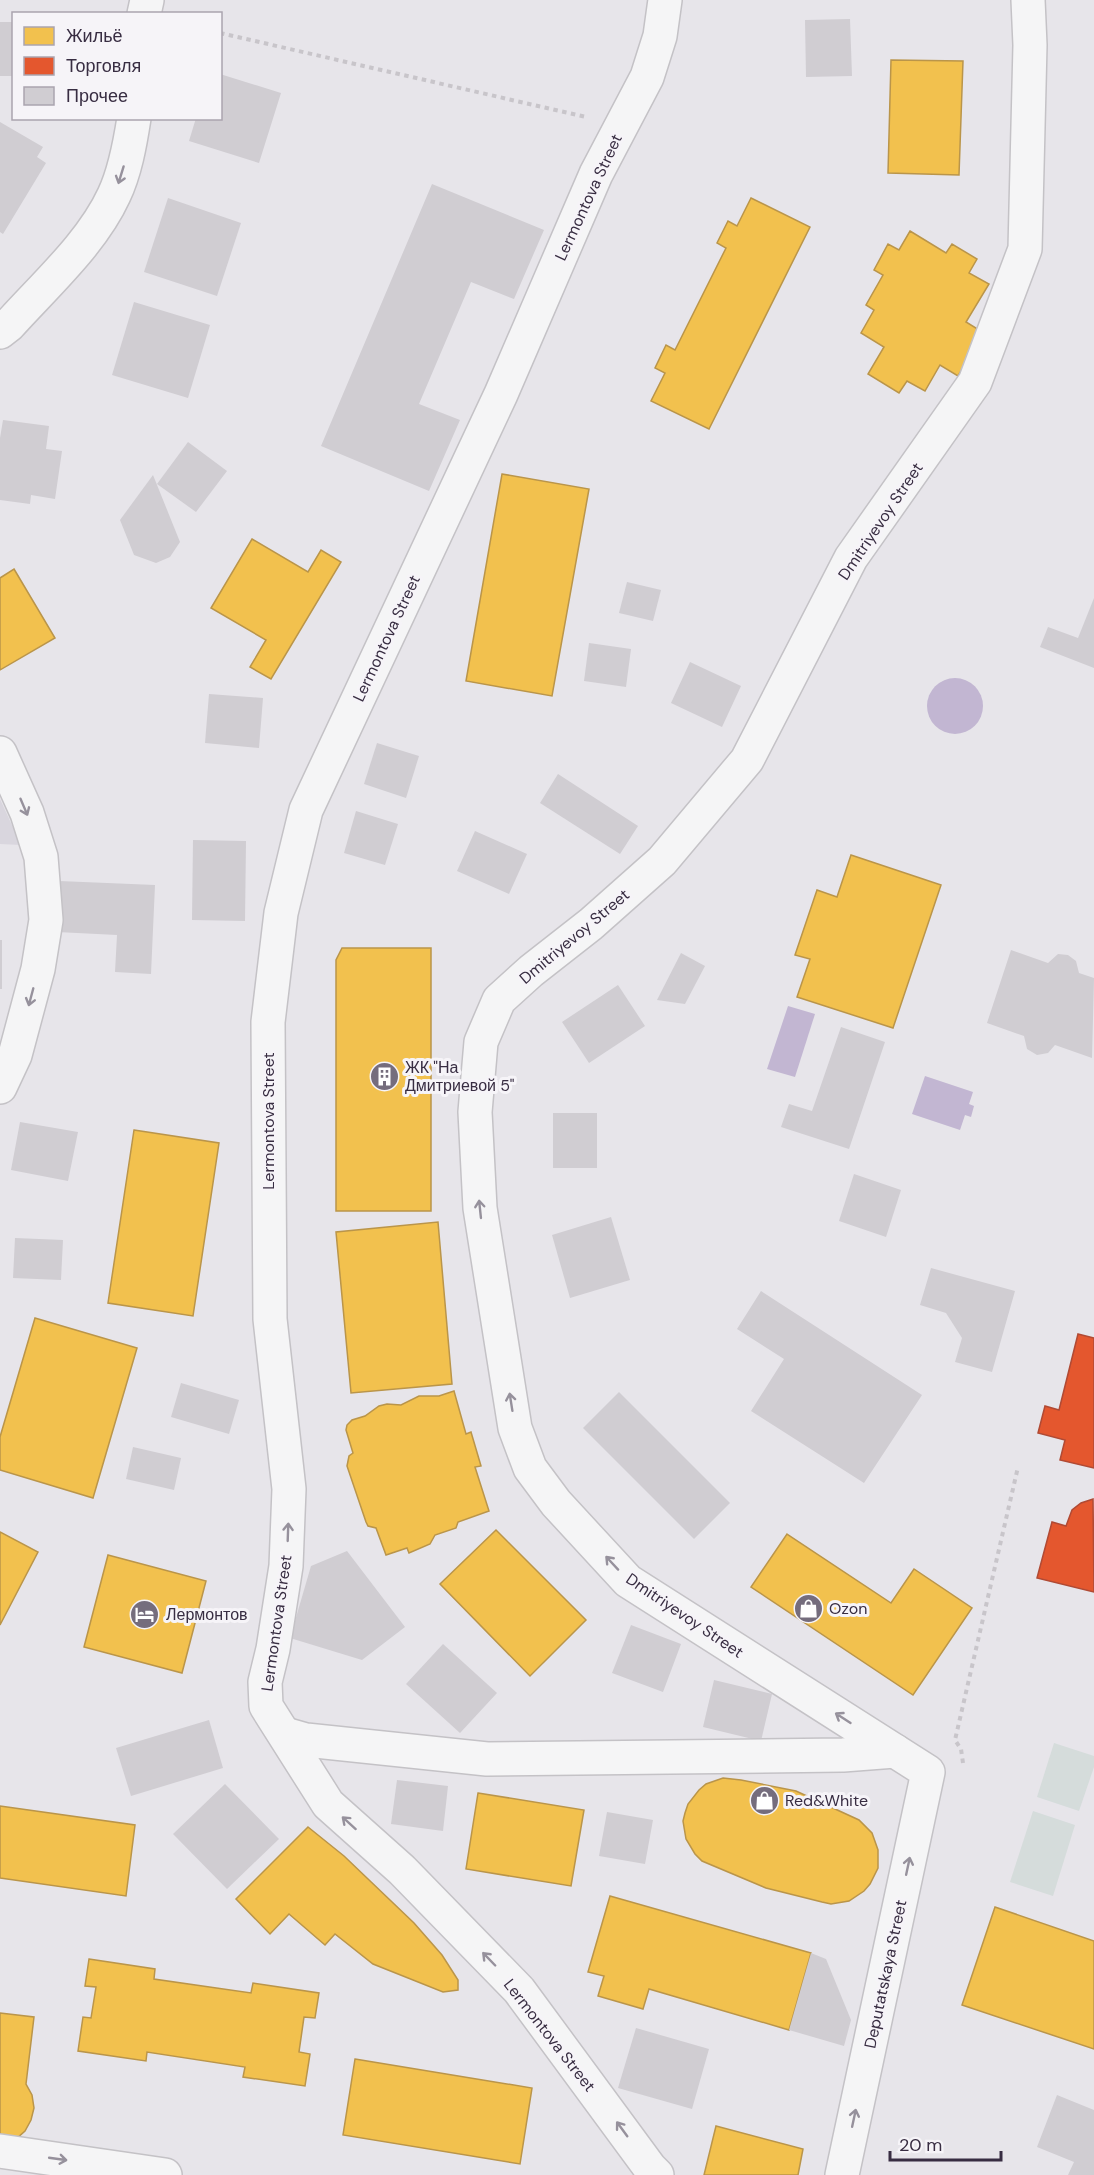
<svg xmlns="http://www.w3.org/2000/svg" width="1094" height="2175" font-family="'DM Sans',sans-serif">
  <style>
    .built { fill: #d9d6de }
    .green { fill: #d5dcdb }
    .water { fill: #c2b6d2 }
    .homes { fill: #f2c14e; stroke: #ba954a; stroke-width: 1.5 }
    .shops { fill: #e4572e; stroke: #b04a34; stroke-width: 1.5 }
    .building { fill: #d0cdd2 }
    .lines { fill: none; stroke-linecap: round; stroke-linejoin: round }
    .minor-casing { stroke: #c4c2c6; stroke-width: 36 }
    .tertiary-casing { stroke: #c4c2c6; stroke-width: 36 }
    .path { stroke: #c8c5ca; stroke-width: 4; stroke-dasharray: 4.5 4.5; stroke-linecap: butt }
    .minor { stroke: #f5f5f6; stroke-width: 33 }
    .tertiary { stroke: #f5f5f6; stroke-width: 33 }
    .oneway { stroke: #96919c }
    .labels { text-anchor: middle; stroke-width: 6; stroke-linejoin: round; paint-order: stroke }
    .street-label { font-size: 16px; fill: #382d42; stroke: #f6f4f8 }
    .poi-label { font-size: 16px; fill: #382d42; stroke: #f6f4f8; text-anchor: start }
  </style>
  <rect width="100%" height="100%" fill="#e7e5ea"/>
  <polygon class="built" points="0,799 21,845 0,844"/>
  <g class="green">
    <polygon points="1054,1743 1094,1756 1094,1767 1079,1811 1037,1797"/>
    <polygon points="1033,1811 1075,1825 1053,1896 1010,1882"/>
  </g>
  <g class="water">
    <circle cx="955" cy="706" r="28"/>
    <polygon points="788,1006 815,1014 795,1077 767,1069"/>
    <polygon points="925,1076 973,1092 969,1104 974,1106 971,1117 965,1115 960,1130 912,1114"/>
  </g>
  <g class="homes">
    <polygon points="891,60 963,61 959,175 888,173"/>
    <polygon points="751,198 810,227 709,429 651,401 665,373 655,368 666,345 675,350 726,248 717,243 728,221 737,226"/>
    <polygon points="910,231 946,253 952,244 977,259 969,273 989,284 966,322 984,333 958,376 940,365 925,391 907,381 899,393 868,374 884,347 861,333 874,310 866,305 883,275 874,270 888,244 899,250"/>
    <polygon points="502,474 589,489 552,696 466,681"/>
    <polygon points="252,539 308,572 321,550 341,562 271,679 250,667 266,640 211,608"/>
    <polygon points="14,569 55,638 0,670 0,578"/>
    <polygon points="851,855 941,885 893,1028 797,997 810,959 795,955 817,890 837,897"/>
    <polygon points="342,948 431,948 431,1211 336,1211 336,960"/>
    <polygon points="134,1130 219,1143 193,1316 108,1303"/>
    <polygon points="438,1222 452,1384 351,1393 336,1232"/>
    <polygon points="35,1318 137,1348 93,1498 0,1470 0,1437"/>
    <polygon points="454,1391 466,1434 471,1432 481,1466 475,1467 489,1511 458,1522 456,1528 435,1535 430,1544 409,1553 407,1548 386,1555 376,1528 368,1526 366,1522 347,1466 349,1456 353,1453 346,1430 347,1425 352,1420 365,1416 379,1406 387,1404 401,1405 419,1396 439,1396"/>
    <polygon points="496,1530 586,1620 530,1676 440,1584"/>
    <polygon points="0,1532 38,1552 0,1625"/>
    <polygon points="787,1534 891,1603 914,1569 972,1608 913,1695 751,1587"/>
    <polygon points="108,1555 206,1581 182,1673 84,1647"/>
    <polygon points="723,1778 741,1780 796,1791 859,1820 872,1833 878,1850 878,1868 870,1884 864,1891 849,1901 831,1904 822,1902 766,1888 702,1861 695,1854 686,1839 683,1821 685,1813 688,1804 699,1790 706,1784"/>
    <polygon points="478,1793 584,1810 571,1886 466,1869"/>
    <polygon points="0,1806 135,1825 126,1896 0,1878"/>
    <polygon points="308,1827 344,1856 414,1923 442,1955 458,1980 458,1990 443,1992 373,1964 335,1934 325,1945 289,1914 270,1934 236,1899"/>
    <polygon points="610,1896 811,1953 789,2030 649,1989 643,2009 598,1996 604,1976 588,1972"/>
    <polygon points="995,1907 1094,1941 1094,2049 962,2005"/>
    <polygon points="89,1959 155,1969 154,1979 251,1993 253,1983 319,1993 315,2018 304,2017 299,2052 310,2054 305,2086 243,2077 245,2067 147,2052 146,2061 78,2051 83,2017 91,2018 96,1987 85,1986"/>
    <polygon points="0,2013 34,2017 26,2084 32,2095 34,2108 31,2120 25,2131 16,2139 0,2144"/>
    <polygon points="355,2059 532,2088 520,2164 343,2135"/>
    <polygon points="716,2126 803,2149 798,2175 704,2175"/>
  </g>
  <g class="shops">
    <polygon points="1078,1334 1094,1338 1094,1468 1060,1460 1065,1440 1038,1433 1045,1406 1059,1410"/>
    <polygon points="1093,1499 1094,1592 1037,1578 1052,1522 1066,1526 1072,1510 1081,1503"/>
  </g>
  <g class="building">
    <polygon points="850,19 852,76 806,77 805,20"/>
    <rect x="0" y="22" width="14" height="54"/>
    <polygon points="220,74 281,93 259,163 189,141 196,118 220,118"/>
    <polygon points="0,122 43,147 37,157 46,163 3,234 0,232"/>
    <polygon points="432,184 544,230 514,299 471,282 419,404 460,420 429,491 321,446"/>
    <polygon points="168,198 241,223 217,296 144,272"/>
    <polygon points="134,302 210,325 188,398 112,375"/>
    <polygon points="3,420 49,426 46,449 62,451 55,499 31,495 30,504 0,500 0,438"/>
    <polygon points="188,442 227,471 196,512 157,484"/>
    <polygon points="153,475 180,542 170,557 156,563 134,555 120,520"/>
    <polygon points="627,582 661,590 653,621 619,613"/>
    <polygon points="1094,598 1094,668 1040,647 1048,627 1078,638"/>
    <polygon points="589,643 631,649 626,687 584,681"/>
    <polygon points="690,662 741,686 722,727 671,703"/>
    <polygon points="209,694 263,698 259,748 205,743"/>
    <polygon points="377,743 419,756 406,798 364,784"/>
    <polygon points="558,774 638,826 620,854 540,803"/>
    <polygon points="356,811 398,824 385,865 344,853"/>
    <polygon points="475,831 527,854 509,894 457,871"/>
    <polygon points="193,840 246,841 245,921 192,920"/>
    <polygon points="59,881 155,885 151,974 115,972 117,935 57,932"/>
    <rect x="0" y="940" width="2" height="49"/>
    <polygon points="1011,950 1048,963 1058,954 1068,955 1076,961 1079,973 1094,978 1092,1058 1055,1045 1048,1053 1037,1055 1027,1049 1024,1036 987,1023"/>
    <polygon points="681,953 705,966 685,1004 657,1000"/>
    <polygon points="618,985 645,1026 589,1063 562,1022"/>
    <polygon points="841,1027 885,1042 849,1149 781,1127 789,1104 812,1111"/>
    <rect x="553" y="1113" width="44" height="55"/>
    <polygon points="20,1122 78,1132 68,1181 11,1170"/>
    <polygon points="854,1174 901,1190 886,1237 839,1221"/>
    <polygon points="611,1217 630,1280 570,1298 552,1235"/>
    <polygon points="15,1238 63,1240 61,1280 13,1278"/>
    <polygon points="931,1268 1015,1291 992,1372 955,1362 962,1338 946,1313 920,1305"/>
    <polygon points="761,1291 922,1395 864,1483 751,1411 784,1359 737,1329"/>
    <polygon points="181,1383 239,1400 229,1434 171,1417"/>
    <polygon points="619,1392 730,1503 694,1539 583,1428"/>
    <polygon points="133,1447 181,1458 174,1490 126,1479"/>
    <polygon points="347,1551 405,1627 362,1660 290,1638 311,1566"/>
    <polygon points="631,1625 681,1644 663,1692 612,1673"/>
    <polygon points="443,1644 497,1693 460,1733 406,1684"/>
    <polygon points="714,1680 772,1694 761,1741 703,1727"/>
    <polygon points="209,1720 223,1768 131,1796 116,1748"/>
    <polygon points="397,1780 448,1786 443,1831 391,1824"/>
    <polygon points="225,1784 279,1839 227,1889 173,1834"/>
    <polygon points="607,1812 653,1820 645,1864 599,1856"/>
    <polygon points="811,1953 826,1959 851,2020 844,2046 789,2030"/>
    <polygon points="636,2028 709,2049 692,2109 618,2088"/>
    <polygon points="1057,2095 1094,2110 1094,2175 1068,2175 1074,2162 1037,2147"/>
  </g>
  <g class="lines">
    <defs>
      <g id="minor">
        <polyline points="144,14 147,0"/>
        <path d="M0,332L9,325C45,285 92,243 114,195C125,172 130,144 134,118"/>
        <polyline points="0,753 27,813 41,857 46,920 38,969 15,1055 0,1087"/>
        <polyline points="285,1734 306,1740 487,1759 843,1755 895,1751"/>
        <polyline points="657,2175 650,2168 519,1990 402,1870 328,1804 266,1706 265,1682 273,1649 286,1566 289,1489 270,1319 268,1022 281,913 306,810 501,394 596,174 647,77 660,36 665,0"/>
      </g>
      <g id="tertiary">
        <polyline points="0,2151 165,2175"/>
        <polyline points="842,2175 928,1772 628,1581 556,1503 530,1468 515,1428 480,1208 475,1112 481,1042 499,1000 531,971 591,924 662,861 747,760 851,558 975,382 1025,249 1030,45 1028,0"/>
      </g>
    </defs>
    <use href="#minor" class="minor-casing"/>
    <use href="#tertiary" class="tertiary-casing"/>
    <g class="path">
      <polyline points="220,33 586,117"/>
      <polyline points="963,1763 961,1749 955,1740 1018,1467"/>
    </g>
    <use href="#minor" class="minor"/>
    <use href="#tertiary" class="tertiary"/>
  </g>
  <defs><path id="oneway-shaft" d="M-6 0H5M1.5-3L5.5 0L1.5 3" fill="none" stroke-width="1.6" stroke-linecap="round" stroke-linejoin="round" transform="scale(1.5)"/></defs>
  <g class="oneway">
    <use href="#oneway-shaft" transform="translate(121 175) rotate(107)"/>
    <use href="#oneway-shaft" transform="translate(24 807) rotate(67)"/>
    <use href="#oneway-shaft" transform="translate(31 997) rotate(105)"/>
    <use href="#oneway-shaft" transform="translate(480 1209) rotate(-96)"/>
    <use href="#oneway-shaft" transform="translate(511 1402) rotate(-99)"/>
    <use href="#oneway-shaft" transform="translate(288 1532) rotate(-88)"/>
    <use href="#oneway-shaft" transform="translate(612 1563) rotate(-133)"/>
    <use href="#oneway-shaft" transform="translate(843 1718) rotate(-147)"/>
    <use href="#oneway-shaft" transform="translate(349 1823) rotate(-138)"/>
    <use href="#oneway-shaft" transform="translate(908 1866) rotate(-78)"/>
    <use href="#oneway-shaft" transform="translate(489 1959) rotate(-134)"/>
    <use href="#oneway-shaft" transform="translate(854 2118) rotate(-78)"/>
    <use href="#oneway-shaft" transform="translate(622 2129) rotate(-126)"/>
    <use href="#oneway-shaft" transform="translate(58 2159) rotate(8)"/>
  </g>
  <defs>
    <symbol id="building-disc" viewBox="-11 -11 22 22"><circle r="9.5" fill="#756d7d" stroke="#f6f4f8"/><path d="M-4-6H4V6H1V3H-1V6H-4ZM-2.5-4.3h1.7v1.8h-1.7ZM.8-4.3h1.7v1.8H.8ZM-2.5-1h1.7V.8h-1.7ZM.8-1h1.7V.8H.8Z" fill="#fff"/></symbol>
    <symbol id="shop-disc" viewBox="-11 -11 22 22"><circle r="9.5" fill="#756d7d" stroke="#f6f4f8"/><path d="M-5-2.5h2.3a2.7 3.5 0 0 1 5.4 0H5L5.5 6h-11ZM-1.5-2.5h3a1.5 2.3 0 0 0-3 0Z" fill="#fff"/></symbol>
    <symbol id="hotel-disc" viewBox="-11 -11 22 22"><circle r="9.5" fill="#756d7d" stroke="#f6f4f8"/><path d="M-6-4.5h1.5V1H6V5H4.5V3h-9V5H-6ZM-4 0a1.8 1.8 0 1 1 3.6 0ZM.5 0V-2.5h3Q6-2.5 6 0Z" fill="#fff"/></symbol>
  </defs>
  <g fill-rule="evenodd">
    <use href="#building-disc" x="368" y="1060" width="33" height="33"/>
    <use href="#shop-disc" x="792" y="1592" width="33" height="33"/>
    <use href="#hotel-disc" x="128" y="1598" width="33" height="33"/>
    <use href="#shop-disc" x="748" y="1784" width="33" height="33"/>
  </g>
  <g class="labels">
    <g class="street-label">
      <text transform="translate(588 197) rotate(-65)" y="6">Lermontova Street</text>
      <text transform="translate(880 521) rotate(-56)" y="6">Dmitriyevoy Street</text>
      <text transform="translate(386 638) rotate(-65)" y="6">Lermontova Street</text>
      <text transform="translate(574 936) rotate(-40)" y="6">Dmitriyevoy Street</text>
      <text transform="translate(268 1121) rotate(-90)" y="6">Lermontova Street</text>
      <text transform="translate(685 1615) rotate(34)" y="6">Dmitriyevoy Street</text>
      <text transform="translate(276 1623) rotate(-82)" y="6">Lermontova Street</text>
      <text transform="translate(885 1974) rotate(-78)" y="6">Deputatskaya Street</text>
      <text transform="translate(550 2035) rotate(52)" y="6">Lermontova Street</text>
    </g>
    <g class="poi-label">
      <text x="405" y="1073">ЖК "На<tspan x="405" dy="18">Дмитриевой 5"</tspan></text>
      <text x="829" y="1614">Ozon</text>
      <text x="166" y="1620">Лермонтов</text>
      <text x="785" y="1806">Red&amp;White</text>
    </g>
  </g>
  <rect x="12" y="12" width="210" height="108" fill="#f6f4f8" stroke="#aaa4af" stroke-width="1.5"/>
  <rect x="24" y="27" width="30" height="18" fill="#f2c14e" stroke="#aaa4af" stroke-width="1.5"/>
  <text x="66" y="42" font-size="18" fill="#382d42">Жильё</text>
  <rect x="24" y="57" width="30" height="18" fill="#e4572e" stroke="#aaa4af" stroke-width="1.5"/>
  <text x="66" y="72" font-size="18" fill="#382d42">Торговля</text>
  <rect x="24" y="87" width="30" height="18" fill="#d0cdd2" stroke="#aaa4af" stroke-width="1.5"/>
  <text x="66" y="102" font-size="18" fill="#382d42">Прочее</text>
  <path d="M890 2151v9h111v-9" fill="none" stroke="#382d42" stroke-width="3"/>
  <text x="899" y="2151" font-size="18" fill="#382d42" stroke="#f6f4f8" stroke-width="4.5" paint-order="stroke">20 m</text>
</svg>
